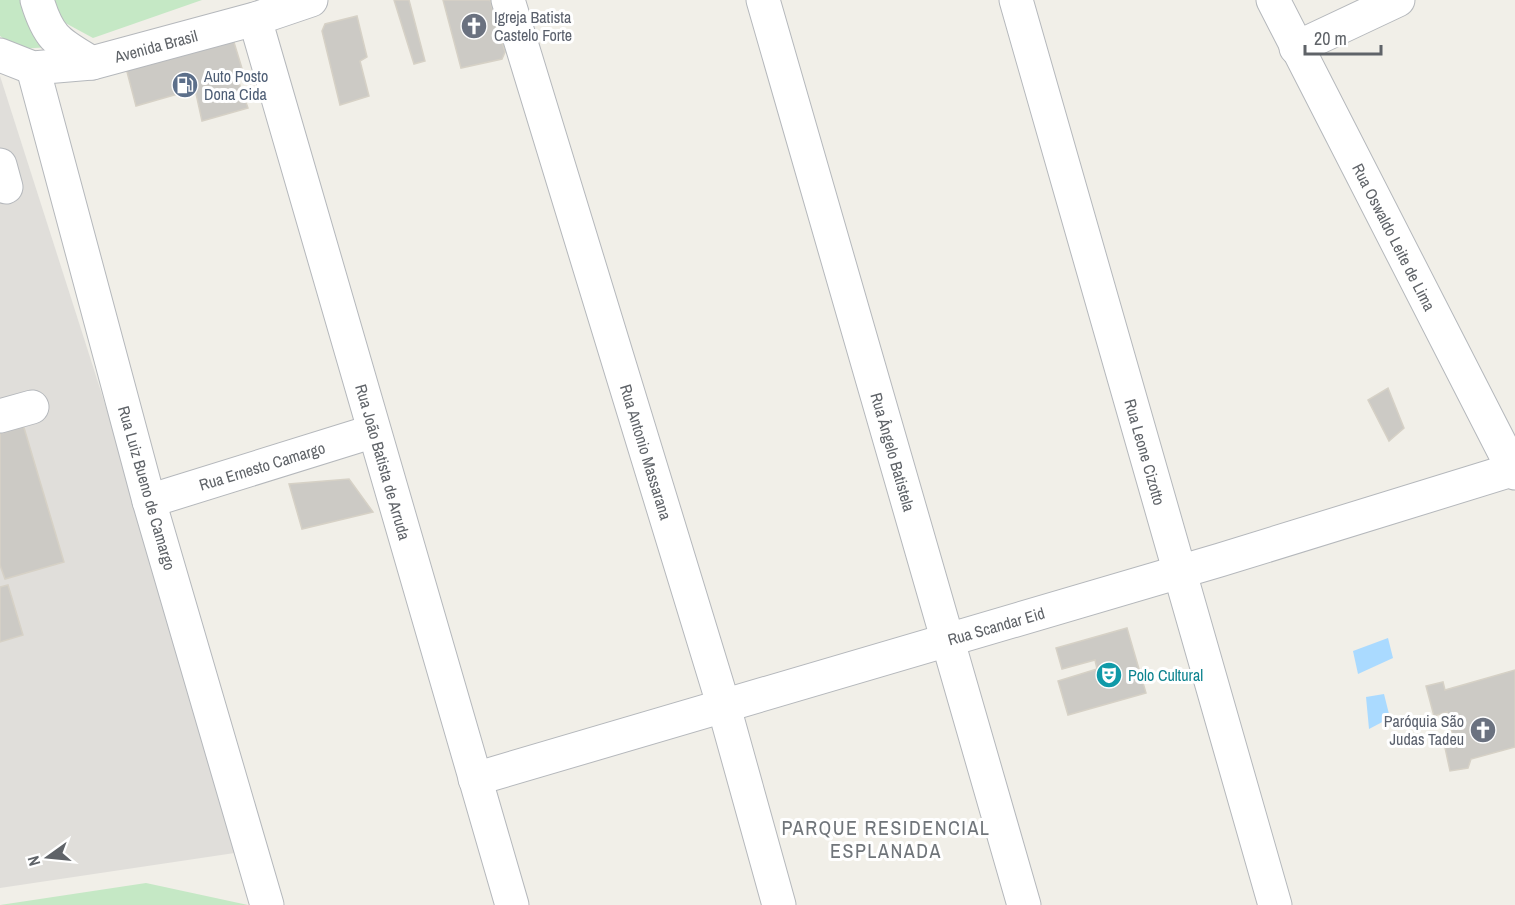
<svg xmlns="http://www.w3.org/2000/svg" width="1515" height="905" font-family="'Archivo Narrow',sans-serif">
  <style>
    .industrial { fill: #e0deda }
    .green { fill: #c5e8c5 }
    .water { fill: #aadaff }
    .building { fill: #cccac5; stroke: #d6d1c6; stroke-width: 1.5 }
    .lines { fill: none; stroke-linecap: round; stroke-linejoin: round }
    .minor-casing { stroke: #b5b8bc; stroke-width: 35 }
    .minor { stroke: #fff; stroke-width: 33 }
    .labels { text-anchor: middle; stroke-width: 6; stroke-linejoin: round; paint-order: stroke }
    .worship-label { font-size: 16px; fill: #5b616d; stroke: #fff; text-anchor: start }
    .street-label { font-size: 16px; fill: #5f6368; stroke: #fff }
    .service-label { font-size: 16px; fill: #4e5e75; stroke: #fff; text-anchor: start }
    .culture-label { font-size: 16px; fill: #0d838f; stroke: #fff; text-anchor: start }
    .quarter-label { font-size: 20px; letter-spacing: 1.5px; fill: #70757a; stroke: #fff }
  </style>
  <rect width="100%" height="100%" fill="#f1efe8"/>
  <polygon class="industrial" points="0,76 248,851 0,888"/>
  <g class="green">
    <polygon points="0,0 23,0 51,47 18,49 0,36"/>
    <polygon points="52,0 202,0 93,38 58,19"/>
    <polygon points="146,883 248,905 0,905"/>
  </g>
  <g class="water">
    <polygon points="1388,638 1393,658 1358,674 1353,651"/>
    <polygon points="1384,694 1390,718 1369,729 1366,697"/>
  </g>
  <g class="building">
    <polygon points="394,0 409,0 425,61 414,64"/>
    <polygon points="443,0 490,0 505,52 502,59 461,68"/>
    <polygon points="357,16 367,57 360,61 369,96 340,105 322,31 325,24"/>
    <polygon points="233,39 244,75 238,80 248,108 202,121 195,89 136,106 126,68"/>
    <polygon points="1388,388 1404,428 1389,441 1368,400"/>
    <polygon points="22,421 64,562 5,579 0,565 0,427"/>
    <polygon points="349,479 373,512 302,529 289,484"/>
    <polygon points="8,585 23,635 0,642 0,587"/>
    <polygon points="1127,628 1146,693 1068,715 1058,681 1097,669 1095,660 1062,669 1056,648"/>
    <polygon points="1515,670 1515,747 1471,759 1468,768 1450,771 1444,743 1455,745 1447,712 1434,716 1426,686 1443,682 1445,690"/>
  </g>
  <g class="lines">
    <defs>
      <g id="minor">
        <path d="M37,0C49,40 59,43 92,63"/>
        <polyline points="508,0 724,707 779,905"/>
        <polyline points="763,0 1024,905"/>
        <polyline points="1016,0 1275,905"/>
        <polyline points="1273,0 1515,473"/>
        <polyline points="255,19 512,905"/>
        <polyline points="1296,48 1398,0"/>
        <polyline points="0,55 33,68 92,63 255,19 311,0"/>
        <polyline points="33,68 149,501 267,905"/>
        <polyline points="0,165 6,187"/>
        <polyline points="0,416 32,407"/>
        <polyline points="149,501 374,431"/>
        <polyline points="475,779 1220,560 1515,469"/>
      </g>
    </defs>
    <use href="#minor" class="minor-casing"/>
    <use href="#minor" class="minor"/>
  </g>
  <defs>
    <symbol id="church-disc" viewBox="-11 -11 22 22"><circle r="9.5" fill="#6b7280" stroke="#fff"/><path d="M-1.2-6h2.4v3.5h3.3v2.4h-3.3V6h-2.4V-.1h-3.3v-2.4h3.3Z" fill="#fff"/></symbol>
    <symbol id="fuel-disc" viewBox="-11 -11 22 22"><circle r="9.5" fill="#5c6f8a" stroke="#fff"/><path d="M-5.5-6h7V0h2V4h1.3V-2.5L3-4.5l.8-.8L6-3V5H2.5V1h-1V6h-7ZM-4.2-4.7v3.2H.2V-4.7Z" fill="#fff"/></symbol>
    <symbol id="theatre-disc" viewBox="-11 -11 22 22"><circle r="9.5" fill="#0f9aa8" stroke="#fff"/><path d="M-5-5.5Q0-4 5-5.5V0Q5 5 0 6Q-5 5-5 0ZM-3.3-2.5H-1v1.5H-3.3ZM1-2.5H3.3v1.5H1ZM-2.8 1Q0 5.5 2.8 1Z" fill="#fff"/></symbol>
  </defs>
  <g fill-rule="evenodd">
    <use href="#church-disc" x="459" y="11" width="30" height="30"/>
    <use href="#fuel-disc" x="170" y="70" width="30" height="30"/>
    <use href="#theatre-disc" x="1094" y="660" width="30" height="30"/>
    <use href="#church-disc" x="1468" y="715" width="30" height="30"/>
  </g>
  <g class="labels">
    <g class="worship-label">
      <text x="494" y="23">Igreja Batista<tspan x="494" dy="18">Castelo Forte</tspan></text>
      <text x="1464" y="727" text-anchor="end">Paróquia São<tspan x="1464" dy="18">Judas Tadeu</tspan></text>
    </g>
    <g class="street-label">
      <text transform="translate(156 46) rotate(-15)" y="6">Avenida Brasil</text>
      <text transform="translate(1394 237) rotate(63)" y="6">Rua Oswaldo Leite de Lima</text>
      <text transform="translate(646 452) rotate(73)" y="6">Rua Antonio Massarana</text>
      <text transform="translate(893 452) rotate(74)" y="6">Rua Ângelo Batistela</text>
      <text transform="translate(1145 452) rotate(74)" y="6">Rua Leone Cizotto</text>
      <text transform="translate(383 462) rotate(74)" y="6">Rua João Batista de Arruda</text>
      <text transform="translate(262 466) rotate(-17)" y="6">Rua Ernesto Camargo</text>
      <text transform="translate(147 488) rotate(74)" y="6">Rua Luiz Bueno de Camargo</text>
      <text transform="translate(996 626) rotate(-16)" y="6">Rua Scandar Eid</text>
    </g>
    <g class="service-label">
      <text x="204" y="82">Auto Posto<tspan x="204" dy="18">Dona Cida</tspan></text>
    </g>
    <g class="culture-label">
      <text x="1128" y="681">Polo Cultural</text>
    </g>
    <g class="quarter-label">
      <text x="886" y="835">PARQUE RESIDENCIAL<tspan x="886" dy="23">ESPLANADA</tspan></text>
    </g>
  </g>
  <g transform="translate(48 857) rotate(255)" stroke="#ffffff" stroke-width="4.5" paint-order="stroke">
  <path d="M0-4.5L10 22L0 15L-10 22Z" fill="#5f6368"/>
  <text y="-9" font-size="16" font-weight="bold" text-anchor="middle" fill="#5f6368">N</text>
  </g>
  <path d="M1305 45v9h76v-9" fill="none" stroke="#5f6368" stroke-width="3"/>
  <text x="1314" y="45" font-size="18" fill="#5f6368" stroke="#ffffff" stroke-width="4.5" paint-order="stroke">20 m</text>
</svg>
